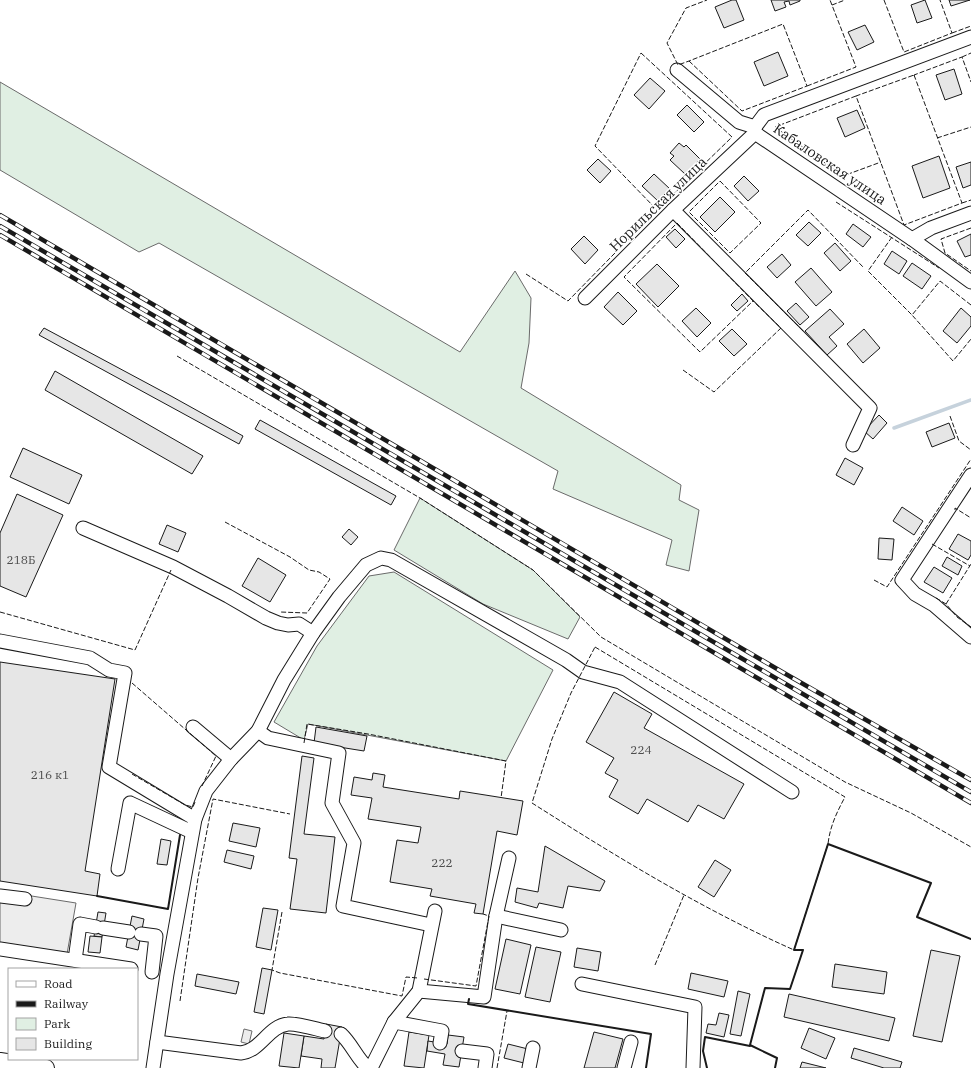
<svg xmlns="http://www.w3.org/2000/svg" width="971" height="1068" font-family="'IBM Plex Serif',serif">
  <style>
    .green { fill: #e0efe3; stroke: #6a6a6a }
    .parking { fill: #ededed; stroke: #6a6a6a }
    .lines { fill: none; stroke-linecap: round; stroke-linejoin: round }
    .stream { stroke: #c6d2dc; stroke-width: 3.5 }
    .building { fill: #e6e6e6; stroke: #1a1a1a }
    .minor-casing { stroke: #1a1a1a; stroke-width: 15 }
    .major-casing { stroke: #1a1a1a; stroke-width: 18 }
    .minor { stroke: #fff; stroke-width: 13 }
    .major { stroke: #fff; stroke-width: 16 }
    .rail-casing { stroke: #1a1a1a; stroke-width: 4.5 }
    .rail { stroke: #fff; stroke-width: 3; stroke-dasharray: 9; stroke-linecap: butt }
    .fence { stroke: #1a1a1a; stroke-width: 1; stroke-dasharray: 5 2; stroke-linecap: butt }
    .wall { stroke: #1a1a1a; stroke-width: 2 }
    .labels { text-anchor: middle; stroke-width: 3; stroke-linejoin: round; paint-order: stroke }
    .number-label { font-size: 12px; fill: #4d4d4d }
    .street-label { font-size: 14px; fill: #1a1a1a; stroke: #fff }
  </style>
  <rect width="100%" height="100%" fill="#fff"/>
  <g class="green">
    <polygon points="0,82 460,352 515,271 531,298 529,343 521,388 681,485 679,500 699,510 689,571 666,565 672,540 553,489 558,471 159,243 139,252 0,170"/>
    <polygon points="420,498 533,570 580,617 568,639 483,604 394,550"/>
    <polygon points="394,572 553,670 506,761 308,724 304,740 274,722 317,646 369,576"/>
  </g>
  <g class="parking">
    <polygon points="0,891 76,903 67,954 0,943"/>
    <polygon points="244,1029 252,1031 249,1044 241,1042"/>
  </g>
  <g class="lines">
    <polyline class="stream" points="894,428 971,400"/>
  </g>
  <g class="building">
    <polygon points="732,0 736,0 744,20 724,28 715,7"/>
    <polygon points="771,0 800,0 800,1 790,5 789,1 784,2 786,7 775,11"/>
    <polygon points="925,0 932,18 917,23 911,5"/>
    <polygon points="949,0 970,0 951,6"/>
    <polygon points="865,25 874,42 857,50 848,32"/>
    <polygon points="778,52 788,76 764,86 754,62"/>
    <polygon points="954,69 962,94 945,100 936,75"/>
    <polygon points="650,78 665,91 649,109 634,95"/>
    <polygon points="687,105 704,122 694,132 677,115"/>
    <polygon points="857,110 865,128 845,137 837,118"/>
    <polygon points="679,143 684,147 686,145 700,159 685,174 670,160 674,156 670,153"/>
    <polygon points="939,156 950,188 923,198 912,166"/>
    <polygon points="598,159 611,171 600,183 587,170"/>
    <polygon points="971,162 971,185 963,188 956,167"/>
    <polygon points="654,174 670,189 658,201 642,186"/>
    <polygon points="744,176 759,191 748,201 734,186"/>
    <polygon points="720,197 735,212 715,232 700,217"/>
    <polygon points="809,222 821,233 808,246 796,235"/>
    <polygon points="853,224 871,237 863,247 846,234"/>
    <polygon points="675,229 685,239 676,248 666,237"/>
    <polygon points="971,234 971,255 965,257 957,241"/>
    <polygon points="584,236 598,250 585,264 571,249"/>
    <polygon points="835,243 851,261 840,271 824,253"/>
    <polygon points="892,251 907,261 899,274 884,264"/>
    <polygon points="782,254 791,265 777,278 767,267"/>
    <polygon points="912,263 931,276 922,289 903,276"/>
    <polygon points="657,264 679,286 658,307 636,284"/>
    <polygon points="811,268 832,292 816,306 795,282"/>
    <polygon points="618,292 637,311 623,325 604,307"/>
    <polygon points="742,294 748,301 737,311 731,305"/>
    <polygon points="796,303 809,317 800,325 787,311"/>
    <polygon points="696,308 711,323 697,337 682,321"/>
    <polygon points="961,308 971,317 971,326 957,343 943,331"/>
    <polygon points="830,309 844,324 829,337 837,346 827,355 805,331"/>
    <polygon points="44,328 171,396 243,436 239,444 39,335"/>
    <polygon points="732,329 747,344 734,356 719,341"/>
    <polygon points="864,329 880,348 863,363 847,344"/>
    <polygon points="55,371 203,456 192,474 45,390"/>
    <polygon points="879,415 887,423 873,439 864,431"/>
    <polygon points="260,420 396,496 391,505 255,429"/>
    <polygon points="949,423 955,438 932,447 926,432"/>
    <polygon points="23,448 82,475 69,504 10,477"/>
    <polygon points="845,458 863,468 854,485 836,475"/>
    <polygon points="17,494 63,515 26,597 0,586 0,533"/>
    <polygon points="902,507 923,521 914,535 893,521"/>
    <polygon points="167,525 186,533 178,552 159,544"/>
    <polygon points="349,529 358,537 351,545 342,537"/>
    <polygon points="958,534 971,541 971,555 968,560 949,549"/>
    <polygon points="879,538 894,539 892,560 878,559"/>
    <polygon points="947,557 962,566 958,575 942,566"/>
    <polygon points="258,558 286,575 270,602 242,586"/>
    <polygon points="934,567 952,578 943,593 924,582"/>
    <polygon points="0,662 115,679 85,871 100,874 97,896 0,881"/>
    <polygon points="614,692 652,714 644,728 744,784 724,819 698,805 688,822 647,799 638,814 609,797 618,780 605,773 614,758 586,742"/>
    <polygon points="316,727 367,736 364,751 314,743"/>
    <polygon points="302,756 314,758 304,834 335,837 326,913 290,909 297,859 289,858"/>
    <polygon points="373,773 385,775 383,787 459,799 460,791 523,801 517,835 497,831 483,914 474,913 476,904 430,896 432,889 390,882 397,840 418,843 421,827 368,819 372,798 351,795 354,777 372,780"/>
    <polygon points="233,823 260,828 256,847 229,841"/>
    <polygon points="161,839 171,841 167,865 157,864"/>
    <polygon points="545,846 605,881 600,891 568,886 563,908 539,903 537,908 515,902 517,888 538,892"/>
    <polygon points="227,850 254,856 251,869 224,862"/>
    <polygon points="715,860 731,870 714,897 698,887"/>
    <polygon points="263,908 278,910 271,950 256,947"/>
    <polygon points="98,912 106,913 102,937 94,936"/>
    <polygon points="132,916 144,919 138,950 126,947"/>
    <polygon points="90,936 102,937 100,953 88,952"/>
    <polygon points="506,939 531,945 520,994 495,989"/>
    <polygon points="536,947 561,952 550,1002 525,997"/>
    <polygon points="577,948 601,952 598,971 574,967"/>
    <polygon points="931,950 960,956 942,1042 913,1036"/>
    <polygon points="835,964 887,972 884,994 832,987"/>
    <polygon points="262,968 272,970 264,1014 254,1012"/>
    <polygon points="691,973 728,981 724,997 688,989"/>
    <polygon points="197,974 239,982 236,994 195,986"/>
    <polygon points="738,991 750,994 741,1036 730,1034"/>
    <polygon points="789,994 895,1018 889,1041 784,1017"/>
    <polygon points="719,1013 729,1015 724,1037 706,1033 708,1024 716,1025"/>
    <polygon points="326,1024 342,1027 335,1068 321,1068 322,1059 301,1056 304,1036 324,1039"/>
    <polygon points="809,1028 835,1038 826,1059 801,1048"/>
    <polygon points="409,1032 429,1035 424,1068 404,1066"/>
    <polygon points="594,1032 623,1039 615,1068 584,1068"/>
    <polygon points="284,1033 304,1036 299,1068 279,1066"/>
    <polygon points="448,1035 464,1037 459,1067 443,1065 445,1054 427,1051 428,1041 447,1044"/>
    <polygon points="508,1044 528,1049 524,1063 504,1058"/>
    <polygon points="854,1048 902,1062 900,1068 884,1068 851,1058"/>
    <polygon points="802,1062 826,1068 800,1068"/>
  </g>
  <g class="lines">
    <defs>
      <g id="minor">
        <polyline points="677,70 739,122 755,127"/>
        <polyline points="755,127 755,133 912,239 971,282"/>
        <polyline points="755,127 764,115 971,37"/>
        <polyline points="673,210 870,408 853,445"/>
        <polyline points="912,239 931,228 971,213"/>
        <polyline points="585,298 673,210 755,133"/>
        <polyline points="971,475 902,580 915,594 934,605 971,637"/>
        <polyline points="83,528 173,567 228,596 266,618 278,623 288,625 299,624 313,633"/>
        <polyline points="0,641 90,658 109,670 125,673 109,767 195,819"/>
        <polyline points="193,727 231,759"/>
        <polyline points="258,731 268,738 339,753 332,803 354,843 343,906 431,925"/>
        <polyline points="118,869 130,803 192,832"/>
        <polyline points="0,896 25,899"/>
        <polyline points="496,916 561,930"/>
        <polyline points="103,928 129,932"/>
        <polyline points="141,934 156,936 152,972"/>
        <polyline points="0,949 131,969"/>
        <polyline points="75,960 80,924 96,927"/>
        <polyline points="582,984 695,1007 693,1068"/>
        <polyline points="419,991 484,997 496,916 509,858"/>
        <polyline points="394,1022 442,1031 440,1043"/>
        <path d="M341,1034C352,1044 357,1059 368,1068"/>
        <path d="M157,1042L241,1053C261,1051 268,1026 288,1024C296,1023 316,1029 325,1031"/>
        <polyline points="462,1051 487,1054 485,1068"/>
        <polyline points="153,1068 167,974 195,819 206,791 231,759 258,731 284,680 313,633 339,597 366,565 381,558 391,560 566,660 583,672 620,682 792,792"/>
        <polyline points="371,1068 394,1022 419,991 435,911"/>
        <polyline points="529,1068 533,1048"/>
        <polyline points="624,1068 631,1042"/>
      </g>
      <polyline id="major" points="0,1061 46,1068"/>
    </defs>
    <use href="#minor" class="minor-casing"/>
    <use href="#major" class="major-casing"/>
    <use href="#minor" class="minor"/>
    <use href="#major" class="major"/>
    <defs>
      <g id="rail">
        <polyline points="0,215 784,673 971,780"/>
        <polyline points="0,226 971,792"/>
        <polyline points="0,235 971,803"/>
      </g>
    </defs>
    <use href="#rail" class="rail-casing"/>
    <use href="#rail" class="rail"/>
    <g class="fence">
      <polyline points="884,0 904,52 952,33 940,0"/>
      <polyline points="832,5 845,0"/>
      <polyline points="952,33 971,26"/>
      <polygon points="641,53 732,137 657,210 595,146"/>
      <polyline points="962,57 971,53"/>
      <polyline points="689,61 742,111 807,86 783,24 689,61 678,65 667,43 686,8 707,0"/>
      <polygon points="914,75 962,203 904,225 856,96"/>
      <polyline points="914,76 914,75 962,57 971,82"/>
      <polyline points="807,86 856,67 830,0"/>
      <polyline points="856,96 775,127 843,176 881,162"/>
      <polyline points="937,138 971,127"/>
      <polygon points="720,181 761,223 730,253 689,212"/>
      <polyline points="836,202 939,268"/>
      <polyline points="962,203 971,200"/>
      <polygon points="677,223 753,301 700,352 624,277"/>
      <polyline points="971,228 941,239 945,253 971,271"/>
      <polyline points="892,237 868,271 912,315"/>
      <polyline points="526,274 568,301 657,210"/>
      <polyline points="971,305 940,281 912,315 953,361 971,339"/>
      <polyline points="803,331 745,273 808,210 863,267"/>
      <polyline points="177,356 420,498 533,570 601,637 845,782 911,813 971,847"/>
      <polyline points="683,370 714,392 781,328 753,301"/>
      <polyline points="950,416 959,441 971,450"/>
      <polyline points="955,510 955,508 971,518"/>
      <polyline points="225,522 290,557 309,570 319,572 330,579 307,613 280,612"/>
      <polyline points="932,544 970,566"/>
      <polyline points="874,580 887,587 971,459"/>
      <polyline points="936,598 946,604 957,617 971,627"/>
      <polyline points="946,604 971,564"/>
      <polyline points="0,612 135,650 171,570"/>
      <path d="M595,647L845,797C837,812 830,826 828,844L794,950C702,909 617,857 532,803L552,739L571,693Z"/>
      <polyline points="132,683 216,756 202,786"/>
      <polyline points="304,743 307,724 368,734 506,761 501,798"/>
      <polyline points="132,774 185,805 193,807 195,802"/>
      <polyline points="282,912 272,970 280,973 402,996 406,977 418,978"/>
      <polyline points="655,965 684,895"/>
      <polyline points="424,979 476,986 489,916 483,914"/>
      <polyline points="180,1001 198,878 213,799 290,814"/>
      <polyline points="497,1068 507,1011"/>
    </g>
    <g class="wall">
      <polyline points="97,896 168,909 180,835"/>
      <polyline points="469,999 468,1004 651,1034 646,1068"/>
      <polyline points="707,1068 703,1051 705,1037 750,1046"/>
      <polyline points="775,1068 777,1058 750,1045 765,988 790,989 803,950 794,950 828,844 931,883 917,917 971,939"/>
    </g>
  </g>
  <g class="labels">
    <g class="number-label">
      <text x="21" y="564">218Б</text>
      <text x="641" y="754">224</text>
      <text x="50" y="779">216 к1</text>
      <text x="442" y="867">222</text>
    </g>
    <g class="street-label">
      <text transform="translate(830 164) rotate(34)" y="5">Кабаловская улица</text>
      <text transform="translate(658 204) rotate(-44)" y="5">Норильская улица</text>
    </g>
  </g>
  <rect x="8" y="968" width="130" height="92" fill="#ffffff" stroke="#a3a3a3"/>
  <rect x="16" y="981" width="20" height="6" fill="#ffffff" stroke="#a3a3a3"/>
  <text x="44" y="988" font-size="12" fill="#1a1a1a">Road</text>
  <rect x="16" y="1001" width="20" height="6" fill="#1a1a1a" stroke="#a3a3a3"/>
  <text x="44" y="1008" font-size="12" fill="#1a1a1a">Railway</text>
  <rect x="16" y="1018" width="20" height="12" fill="#e0efe3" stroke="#a3a3a3"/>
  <text x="44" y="1028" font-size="12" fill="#1a1a1a">Park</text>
  <rect x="16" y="1038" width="20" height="12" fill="#e6e6e6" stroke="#a3a3a3"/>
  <text x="44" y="1048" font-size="12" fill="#1a1a1a">Building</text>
</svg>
